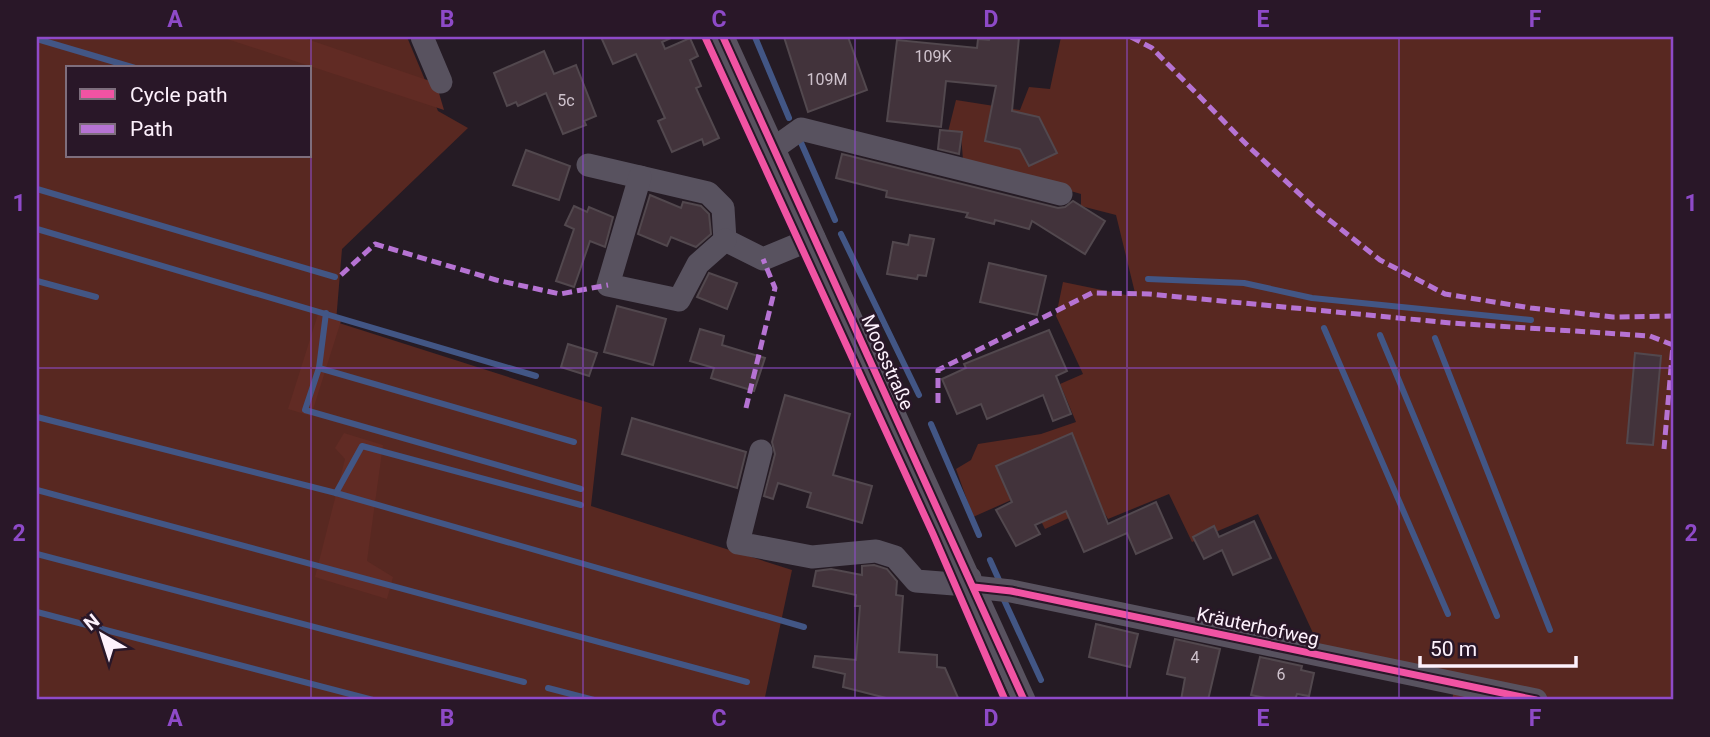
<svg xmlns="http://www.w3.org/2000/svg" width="1710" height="737" font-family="Roboto,sans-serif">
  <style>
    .green { fill: #582821; fill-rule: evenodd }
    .forest { fill: #612b24 }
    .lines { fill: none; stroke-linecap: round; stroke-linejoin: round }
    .stream { stroke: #425685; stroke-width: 6 }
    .building { fill: #42333b; stroke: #52484e; stroke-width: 2 }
    .minor { stroke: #58525f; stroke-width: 23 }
    .quiet { stroke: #b673d3; stroke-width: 5; stroke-dasharray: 10 5; stroke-linecap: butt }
    .cycleway-casing { stroke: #291728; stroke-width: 11 }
    .cycleway { stroke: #f153a3; stroke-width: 7 }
    .grid { fill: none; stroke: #8e4ac8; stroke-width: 2; stroke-opacity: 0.55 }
    .labels { text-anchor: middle; stroke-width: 5; stroke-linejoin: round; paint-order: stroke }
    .number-label { font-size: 16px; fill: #cec2cc }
    .street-label { font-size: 19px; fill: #fdf1fc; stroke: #291728 }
    .neatline { fill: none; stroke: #8e4ac8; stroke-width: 2.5 }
    .grid-label { font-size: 23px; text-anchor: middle; font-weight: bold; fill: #8e4ac8 }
  </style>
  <rect width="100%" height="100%" fill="#251b24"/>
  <g class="green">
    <path d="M37,37H407L438,111L468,128L342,249L336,322L602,407L591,506L792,570L765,697L779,700H37ZM68,68H310V156H68Z"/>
    <polygon points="1061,37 1673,37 1673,700 1452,700 1457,676 1319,646 1258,514 1192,542 1169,494 1108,519 1099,504 1045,529 1027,493 973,517 956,469 971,460 978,444 1041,434 1076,422 1060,384 1083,374 1056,316 1063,282 1136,297 1116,215 1081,206 1081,194 963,160 961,134 948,132 956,100 1020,110 1029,87 1050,89"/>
  </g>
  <g class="forest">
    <polygon points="221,37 301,37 436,83 444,110"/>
    <polygon points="318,314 341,321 311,416 288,409"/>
    <polygon points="344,433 383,445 367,561 393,577 387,599 315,577 345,459 335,448"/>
  </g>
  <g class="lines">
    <g class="stream">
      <polyline points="755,37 789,118"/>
      <polyline points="37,39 135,68"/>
      <polyline points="799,138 835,220"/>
      <polyline points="37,189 335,277"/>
      <polyline points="37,229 536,376"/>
      <polyline points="841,234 919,395"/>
      <polyline points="1148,279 1244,283 1312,298 1531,320"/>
      <polyline points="37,281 96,297"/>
      <polyline points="326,313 319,368 574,442"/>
      <polyline points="1324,328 1448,614"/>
      <polyline points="1380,335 1497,616"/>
      <polyline points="1435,338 1550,630"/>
      <polyline points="319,368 305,410 581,489"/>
      <polyline points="37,417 336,493 804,627"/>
      <polyline points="931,424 979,535"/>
      <polyline points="37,490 747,682"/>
      <polyline points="336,493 362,446 581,505"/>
      <polyline points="37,554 524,682"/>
      <polyline points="990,560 999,580"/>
      <polyline points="1004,600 1041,680"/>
      <polyline points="37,612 373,700"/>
      <polyline points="548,688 594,700"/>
    </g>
  </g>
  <g class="building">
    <polygon points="601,37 673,37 662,42 665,49 690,38 698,56 690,60 701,86 696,88 719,138 704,145 702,139 672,152 658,121 665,118 636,54 613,64"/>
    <polygon points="784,37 848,37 867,90 808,112"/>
    <polygon points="990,37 1019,37 1012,111 1039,117 1057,153 1029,166 1020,149 985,141 996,86 946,81 941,127 887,121 897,40 977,48 978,39 989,40"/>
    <polygon points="544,51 554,74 576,65 596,116 584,121 586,125 563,134 546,93 518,106 516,102 507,106 494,73"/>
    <polygon points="940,130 962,132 959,154 938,149"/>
    <polygon points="526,150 570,166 559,200 513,185"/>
    <polygon points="842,154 1058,208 1065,207 1073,201 1105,221 1085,254 1032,221 1029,229 995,220 994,224 966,217 968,213 886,197 887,191 836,178"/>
    <polygon points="650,195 681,208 683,202 701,206 709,214 711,234 696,247 671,237 667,246 638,234"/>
    <polygon points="574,206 587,212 589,207 613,217 605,247 590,241 574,287 556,281 574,229 565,225"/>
    <polygon points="910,235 934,239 926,276 918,275 917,279 887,274 893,242 908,245"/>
    <polygon points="989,263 1046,276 1037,315 980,302"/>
    <polygon points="709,273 737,283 727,309 697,297"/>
    <polygon points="617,306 666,319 653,365 604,352"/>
    <polygon points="700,329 724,336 722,345 765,358 754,391 711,378 714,368 690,361"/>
    <polygon points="1049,330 1067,371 1056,376 1071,414 1053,421 1043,395 987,419 981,404 957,414 942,379 966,368 964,364"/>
    <polygon points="568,344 597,353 589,376 561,367"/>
    <polygon points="1635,353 1661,356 1653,445 1627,443"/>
    <polygon points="785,395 850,414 833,475 872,486 862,523 807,507 811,493 778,483 773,499 764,496 775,454 772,442"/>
    <polygon points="632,418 746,452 737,488 622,454"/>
    <polygon points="1072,433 1108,524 1156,502 1172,538 1136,554 1127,533 1084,552 1066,511 1035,525 1040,534 1016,546 996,510 1012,502 996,466"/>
    <polygon points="1254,521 1271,558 1233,575 1222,550 1204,559 1193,537 1214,526 1219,537"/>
    <polygon points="874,565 887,569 897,581 896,595 903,596 899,652 937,655 937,667 945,668 959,700 894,700 843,687 845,674 813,667 815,656 856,660 860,606 855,606 856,595 813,586 816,571 831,569 862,575 862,566"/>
    <polygon points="1096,624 1138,634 1130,667 1089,657"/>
    <polygon points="1175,639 1220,649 1208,700 1181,700 1185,678 1167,674"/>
    <polygon points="1260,657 1302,666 1301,670 1314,673 1309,696 1297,694 1295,700 1275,700 1251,695"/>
  </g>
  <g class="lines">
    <g class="minor">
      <polyline points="422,37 441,82"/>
      <polyline points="723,37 1024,700"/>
      <polyline points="773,149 801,129 1061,194"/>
      <polyline points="588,165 708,193 723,208 725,240 763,259 814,238"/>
      <polyline points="640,177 608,285 679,300 698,264 725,240"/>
      <polyline points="761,451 738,543 812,557 876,551 895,557 916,581 954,584 970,578"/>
      <polyline points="974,587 1011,591 1536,700"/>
    </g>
    <g class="quiet">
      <polyline points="1131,37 1152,48 1249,147 1318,211 1380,260 1445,294 1531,308 1613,317 1673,316"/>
      <polyline points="341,275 375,244 496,280 560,294 608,285"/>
      <polyline points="938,403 938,370 1092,293 1149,294 1451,323 1650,336 1673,345 1664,449"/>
      <polyline points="746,408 775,288 763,259"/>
    </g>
    <defs>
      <g id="cycleway">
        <polyline points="705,37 933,534 1005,700"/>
        <polyline points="723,37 1024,700"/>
        <polyline points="974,587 1011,591 1536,700"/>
      </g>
    </defs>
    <use href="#cycleway" class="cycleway-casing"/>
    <use href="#cycleway" class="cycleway"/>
  </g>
  <path class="grid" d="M311,37V700M583,37V700M855,37V700M1127,37V700M1399,37V700M37,368H1673"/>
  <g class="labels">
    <g class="number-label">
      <text x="933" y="62">109K</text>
      <text x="827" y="85">109M</text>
      <text x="566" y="106">5c</text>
      <text x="1195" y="663">4</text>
      <text x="1281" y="680">6</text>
    </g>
    <g class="street-label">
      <text transform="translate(888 362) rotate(66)" y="7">Moosstraße</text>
      <text transform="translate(1258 626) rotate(12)" y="7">Kräuterhofweg</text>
    </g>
  </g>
  <rect width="1710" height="737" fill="none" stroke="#291728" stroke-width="77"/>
  <rect x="66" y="66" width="245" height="91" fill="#291728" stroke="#7e6e7d" stroke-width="2"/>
  <rect x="80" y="89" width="35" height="10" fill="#f153a3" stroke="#7e6e7d" stroke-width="2"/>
  <text x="130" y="102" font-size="21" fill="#fdf1fc">Cycle path</text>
  <rect x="80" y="124" width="35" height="10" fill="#b673d3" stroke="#7e6e7d" stroke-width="2"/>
  <text x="130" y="136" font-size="21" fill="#fdf1fc">Path</text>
  <g transform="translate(102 635) rotate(321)" stroke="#291728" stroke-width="5" paint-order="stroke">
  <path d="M0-5L12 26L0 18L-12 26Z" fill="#fdf1fc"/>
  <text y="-10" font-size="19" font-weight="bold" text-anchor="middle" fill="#fdf1fc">N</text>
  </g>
  <path d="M1420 656v10h156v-10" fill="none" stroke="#fdf1fc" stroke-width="3.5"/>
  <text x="1430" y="656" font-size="21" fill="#fdf1fc" stroke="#291728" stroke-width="5" paint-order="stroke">50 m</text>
  <rect x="38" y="38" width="1634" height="660" class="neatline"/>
  <g class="grid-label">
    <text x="175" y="27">A</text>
    <text x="447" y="27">B</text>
    <text x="719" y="27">C</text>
    <text x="991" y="27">D</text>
    <text x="1263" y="27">E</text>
    <text x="1535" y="27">F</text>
    <text x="19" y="211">1</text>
    <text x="1691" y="211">1</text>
    <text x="19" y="541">2</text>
    <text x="1691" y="541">2</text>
    <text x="175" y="726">A</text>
    <text x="447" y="726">B</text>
    <text x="719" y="726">C</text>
    <text x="991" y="726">D</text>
    <text x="1263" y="726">E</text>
    <text x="1535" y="726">F</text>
  </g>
</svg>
